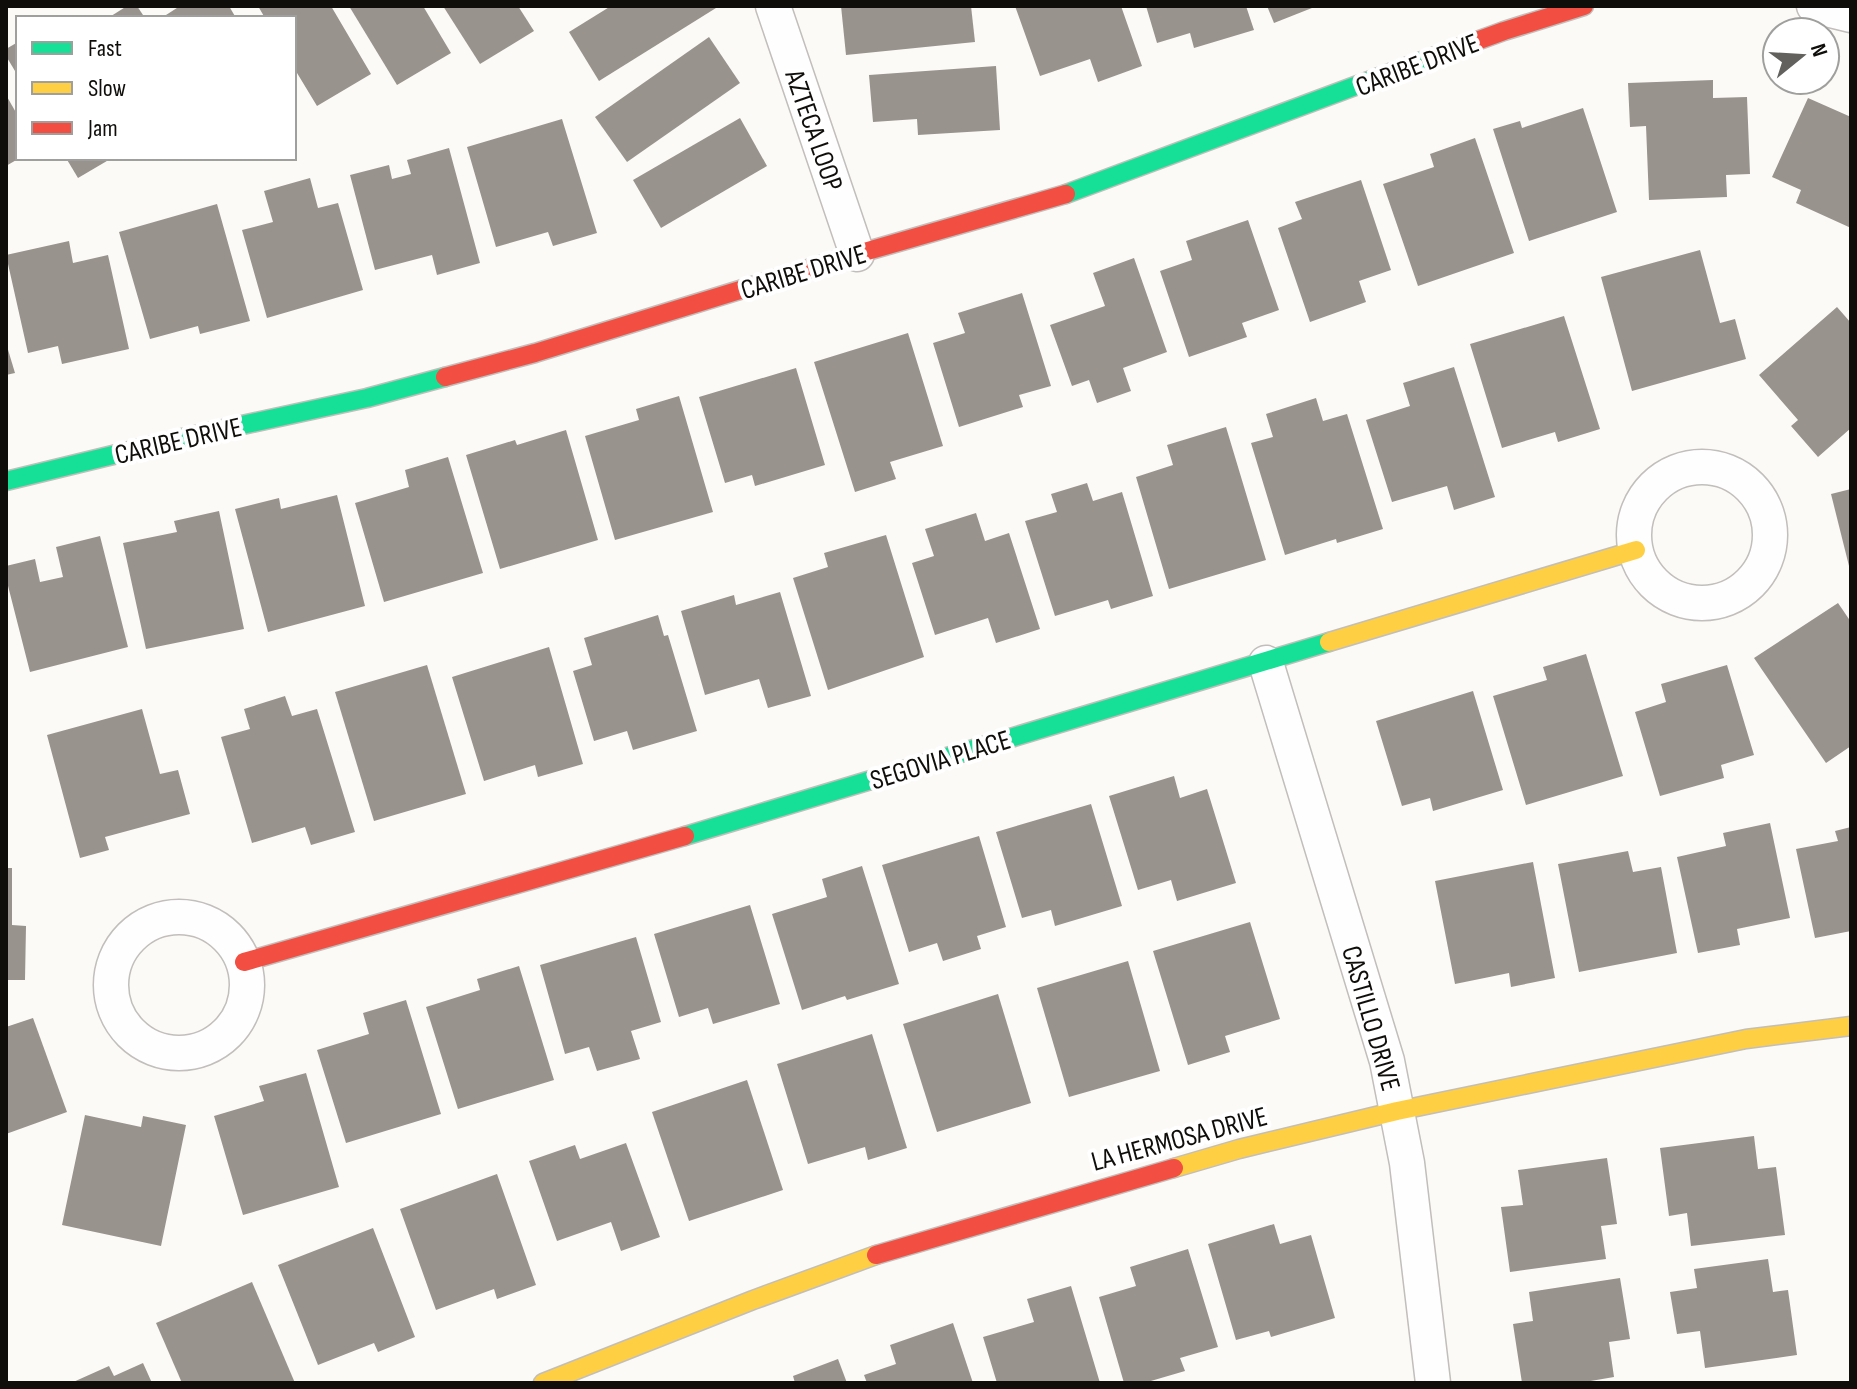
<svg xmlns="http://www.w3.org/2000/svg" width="1857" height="1389" font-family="'Sofia Sans Condensed',sans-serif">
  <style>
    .building { fill: #98938c }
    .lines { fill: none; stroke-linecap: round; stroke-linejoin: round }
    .street-casing { stroke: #c1bebb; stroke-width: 37 }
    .fast-casing { stroke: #c1bebb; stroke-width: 21 }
    .slow-casing { stroke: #c1bebb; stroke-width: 21 }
    .jam-casing { stroke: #c1bebb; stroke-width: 21 }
    .street { stroke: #fffefe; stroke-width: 34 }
    .fast { stroke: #16e098; stroke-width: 18 }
    .slow { stroke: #ffcf43; stroke-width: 18 }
    .jam { stroke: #f24e42; stroke-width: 18 }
    .labels { text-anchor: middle; stroke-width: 8; stroke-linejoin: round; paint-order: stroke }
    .street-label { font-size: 28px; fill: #100e0b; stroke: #fff }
  </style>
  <rect width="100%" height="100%" fill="#fcfaf7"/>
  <g class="building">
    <polygon points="127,6 137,6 145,18 108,18"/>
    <polygon points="180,6 229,6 236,18 168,18 166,15"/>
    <polygon points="258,6 331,6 371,74 317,106 294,68 294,18 265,18"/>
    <polygon points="349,6 423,6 451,53 397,85"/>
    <polygon points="443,6 518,6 534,31 480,64"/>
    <polygon points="611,6 715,6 716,8 599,81 569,32"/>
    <polygon points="841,6 971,6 975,42 846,55"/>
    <polygon points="1015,6 1121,6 1142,66 1098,82 1090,59 1040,76"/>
    <polygon points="1146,6 1246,6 1254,30 1194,48 1190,33 1157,43"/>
    <polygon points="1267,6 1317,6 1274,23"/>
    <polygon points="709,37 740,83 627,162 595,117"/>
    <polygon points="18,42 18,76 6,56 6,49"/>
    <polygon points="996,66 1000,130 918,135 917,119 873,122 869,75"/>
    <polygon points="1713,80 1713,98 1747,97 1750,174 1726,175 1727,197 1649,200 1646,126 1630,127 1628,83"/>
    <polygon points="6,95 18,116 18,159 6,166"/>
    <polygon points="1808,98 1851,117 1851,228 1796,203 1801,190 1772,177"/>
    <polygon points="1583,108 1617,212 1529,241 1493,129 1520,121 1522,128"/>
    <polygon points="740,118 767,166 661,228 633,180"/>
    <polygon points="562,119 597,233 553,246 548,232 496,247 467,147"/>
    <polygon points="1475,138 1514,253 1418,286 1383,184 1434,167 1430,154"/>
    <polygon points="449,148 480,263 437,275 432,255 375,270 350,175 389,165 392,179 411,174 407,160"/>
    <polygon points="66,158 112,158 78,178"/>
    <polygon points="310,178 318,208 338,203 363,290 267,318 242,230 273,222 264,191"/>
    <polygon points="1361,180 1391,270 1359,281 1366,302 1310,322 1278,228 1302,219 1295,202"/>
    <polygon points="217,204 250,321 200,334 198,326 150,339 119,232"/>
    <polygon points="1248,220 1279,310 1242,323 1247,337 1189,357 1160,271 1192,260 1186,241"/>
    <polygon points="69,241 73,263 108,255 129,349 62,364 58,346 28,353 6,255"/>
    <polygon points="1700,250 1720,323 1735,319 1746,359 1632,391 1601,277"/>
    <polygon points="1134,258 1167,352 1123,368 1131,391 1097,403 1089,380 1072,386 1050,325 1105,306 1093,273"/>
    <polygon points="1022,293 1051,386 1019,395 1023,407 959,427 933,343 965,333 958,313"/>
    <polygon points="1837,307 1851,323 1851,428 1818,457 1791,426 1798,420 1759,375"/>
    <polygon points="1564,316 1600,429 1558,442 1555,432 1502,448 1470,344"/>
    <polygon points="908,333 943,446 890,462 896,479 855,492 814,362"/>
    <polygon points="6,343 15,373 6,375"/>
    <polygon points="1454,367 1495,497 1454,510 1447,486 1392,502 1366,420 1410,406 1403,383"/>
    <polygon points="796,368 825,465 755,486 752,475 725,483 699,397"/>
    <polygon points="679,396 713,512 615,540 585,436 639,420 636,409"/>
    <polygon points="1316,398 1323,421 1347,414 1383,529 1337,543 1336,539 1285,555 1251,443 1273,437 1266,414"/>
    <polygon points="1226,427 1266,560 1169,589 1136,477 1173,465 1167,445"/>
    <polygon points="566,430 598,540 500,569 466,455 515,440 517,445"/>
    <polygon points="448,457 483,573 384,602 355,503 409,487 405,470"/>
    <polygon points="1087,483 1093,501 1122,492 1153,596 1111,609 1108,600 1055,616 1025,521 1057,512 1051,494"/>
    <polygon points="1851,489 1851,570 1850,570 1831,494"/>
    <polygon points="337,495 365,606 268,632 235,509 279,498 281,509"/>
    <polygon points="219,511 244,629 146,649 123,543 177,532 174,521"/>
    <polygon points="976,513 985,541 1009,533 1040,629 996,643 988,618 935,635 912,563 934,556 925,529"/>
    <polygon points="886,535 924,657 828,690 793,578 828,567 824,553"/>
    <polygon points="100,536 128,647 30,672 6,578 6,566 35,559 40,582 63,577 56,547"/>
    <polygon points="780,592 811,696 768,708 759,679 705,695 681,611 734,595 736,605"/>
    <polygon points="1838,603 1851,622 1851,746 1826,763 1754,658"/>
    <polygon points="658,615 664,636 668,635 697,731 633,750 627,731 594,741 573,671 592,665 584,638"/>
    <polygon points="549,647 583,764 538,777 535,765 484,781 452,677"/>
    <polygon points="1586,654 1623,776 1526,805 1493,696 1547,680 1543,667"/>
    <polygon points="427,665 466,794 374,821 335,692"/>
    <polygon points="1727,665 1754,755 1721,765 1724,778 1660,796 1635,712 1666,702 1661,684"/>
    <polygon points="1473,691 1503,790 1433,811 1430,798 1402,806 1376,721"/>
    <polygon points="285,696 292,716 317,709 355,832 311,845 305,827 252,843 221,737 250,729 244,709"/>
    <polygon points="142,709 160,774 178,770 190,814 105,837 109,850 80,858 47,735"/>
    <polygon points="1174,776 1180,798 1207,789 1236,883 1177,901 1171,880 1138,890 1109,796"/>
    <polygon points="1091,804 1122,906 1055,926 1051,910 1022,918 996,832"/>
    <polygon points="1770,823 1790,918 1737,929 1740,945 1698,953 1677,857 1726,846 1723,833"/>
    <polygon points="1851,827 1851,931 1815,938 1796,849 1838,841 1835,831"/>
    <polygon points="979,836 1006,927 977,936 981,949 943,961 937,943 909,952 882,865"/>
    <polygon points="1628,851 1633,872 1661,867 1677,953 1579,972 1558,864"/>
    <polygon points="1533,862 1555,978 1511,987 1509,973 1455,984 1435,881"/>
    <polygon points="862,866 899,984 847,1000 845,996 802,1010 772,914 827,897 822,879"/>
    <polygon points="6,868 12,868 12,925 26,926 25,980 6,980"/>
    <polygon points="750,905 780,1004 713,1024 708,1008 679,1017 654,934"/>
    <polygon points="1250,922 1280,1019 1225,1036 1230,1052 1188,1065 1153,951"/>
    <polygon points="636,937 661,1022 631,1031 640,1059 597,1071 589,1047 565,1054 540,965"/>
    <polygon points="1128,961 1160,1071 1069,1097 1037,988"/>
    <polygon points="519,966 554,1080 458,1109 426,1007 480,990 477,979"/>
    <polygon points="998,994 1031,1103 937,1132 903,1024"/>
    <polygon points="406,1000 441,1114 346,1143 317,1050 369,1034 363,1013"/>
    <polygon points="33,1018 67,1112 6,1134 6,1027"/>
    <polygon points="872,1034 907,1148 868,1160 865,1147 808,1164 777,1064"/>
    <polygon points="306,1073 339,1187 243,1215 214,1116 264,1101 259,1086"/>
    <polygon points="747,1080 783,1190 689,1221 652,1112"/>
    <polygon points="85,1115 141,1127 143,1116 186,1125 161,1246 62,1225"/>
    <polygon points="1754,1136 1758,1169 1776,1167 1785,1235 1691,1246 1687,1213 1669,1216 1660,1148"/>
    <polygon points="626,1143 660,1237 621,1251 611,1222 557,1241 529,1161 575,1145 580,1159"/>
    <polygon points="1607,1158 1617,1224 1601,1226 1606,1259 1510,1272 1501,1207 1523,1205 1518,1170"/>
    <polygon points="497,1174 536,1285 497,1299 494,1289 436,1310 400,1209"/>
    <polygon points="1274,1224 1280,1244 1311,1235 1335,1318 1271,1337 1269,1331 1236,1340 1208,1244"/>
    <polygon points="373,1228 415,1337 378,1352 374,1343 318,1365 278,1265"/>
    <polygon points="1188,1249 1218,1347 1180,1358 1185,1371 1144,1383 1124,1383 1099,1297 1136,1286 1130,1267"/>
    <polygon points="1768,1259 1773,1292 1788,1290 1797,1355 1705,1368 1700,1331 1677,1334 1670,1292 1697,1288 1694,1269"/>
    <polygon points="1620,1278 1630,1339 1609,1342 1614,1377 1579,1383 1522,1383 1513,1324 1533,1321 1529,1292"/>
    <polygon points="252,1282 295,1383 182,1383 156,1323"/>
    <polygon points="1071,1286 1100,1383 997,1383 983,1337 1034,1322 1027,1299"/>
    <polygon points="953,1323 973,1383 867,1383 864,1375 896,1364 890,1345"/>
    <polygon points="838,1359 847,1383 795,1383 793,1376"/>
    <polygon points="143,1363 152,1383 71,1383 109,1366 114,1376"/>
  </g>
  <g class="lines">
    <defs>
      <g id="street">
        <polyline points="773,6 857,254"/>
        <polyline points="1814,6 1851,15"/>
        <circle cx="1702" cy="535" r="68"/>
        <polyline points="1266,663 1387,1061 1407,1163 1433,1383"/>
        <circle cx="179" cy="985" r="68"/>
      </g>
      <g id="fast">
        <polyline points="1066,194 1430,58"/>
        <polyline points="6,481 187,437 367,398 445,377"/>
        <polyline points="685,836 1329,642"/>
      </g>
      <g id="slow">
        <polyline points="1329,642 1636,550"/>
        <polyline points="1174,1168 1239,1149 1397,1111 1746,1039 1851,1026"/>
        <polyline points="543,1383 753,1300 876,1255"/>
      </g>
      <g id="jam">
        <polyline points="1430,58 1504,31 1584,6"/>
        <polyline points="445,377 535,353 857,254 1066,194"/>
        <polyline points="244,962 685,836"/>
        <polyline points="876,1255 1174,1168"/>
      </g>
    </defs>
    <use href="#street" class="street-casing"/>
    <use href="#fast" class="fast-casing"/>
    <use href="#slow" class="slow-casing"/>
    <use href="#jam" class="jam-casing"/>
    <use href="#street" class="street"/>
    <use href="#fast" class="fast"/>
    <use href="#slow" class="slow"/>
    <use href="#jam" class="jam"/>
  </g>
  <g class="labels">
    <g class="street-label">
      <text transform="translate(1417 64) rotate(-21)" y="10">CARIBE DRIVE</text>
      <text transform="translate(815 130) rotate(71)" y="10">AZTECA LOOP</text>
      <text transform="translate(803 271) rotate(-17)" y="10">CARIBE DRIVE</text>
      <text transform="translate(178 440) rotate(-13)" y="10">CARIBE DRIVE</text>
      <text transform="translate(940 759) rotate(-17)" y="10">SEGOVIA PLACE</text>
      <text transform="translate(1372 1018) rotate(74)" y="10">CASTILLO DRIVE</text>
      <text transform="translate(1179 1138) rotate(-15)" y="10">LA HERMOSA DRIVE</text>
    </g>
  </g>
  <rect width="1857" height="1389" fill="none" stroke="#100e0b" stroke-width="16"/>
  <rect x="16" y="16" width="280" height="144" fill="#ffffff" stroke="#9f9f9d" stroke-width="2"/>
  <rect x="32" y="42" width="40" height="12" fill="#16e098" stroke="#9f9f9d" stroke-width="2"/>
  <text x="88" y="56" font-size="24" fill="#100e0b">Fast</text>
  <rect x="32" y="82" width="40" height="12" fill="#ffcf43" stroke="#9f9f9d" stroke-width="2"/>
  <text x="88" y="96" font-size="24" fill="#100e0b">Slow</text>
  <rect x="32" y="122" width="40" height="12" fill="#f24e42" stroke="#9f9f9d" stroke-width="2"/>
  <text x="88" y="136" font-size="24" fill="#100e0b">Jam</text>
  <g transform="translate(1801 56) rotate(72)"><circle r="38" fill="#ffffff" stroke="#9f9f9d" stroke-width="2"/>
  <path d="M0-6L14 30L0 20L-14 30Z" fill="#63615e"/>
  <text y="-12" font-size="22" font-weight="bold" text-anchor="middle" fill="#100e0b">N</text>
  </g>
</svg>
